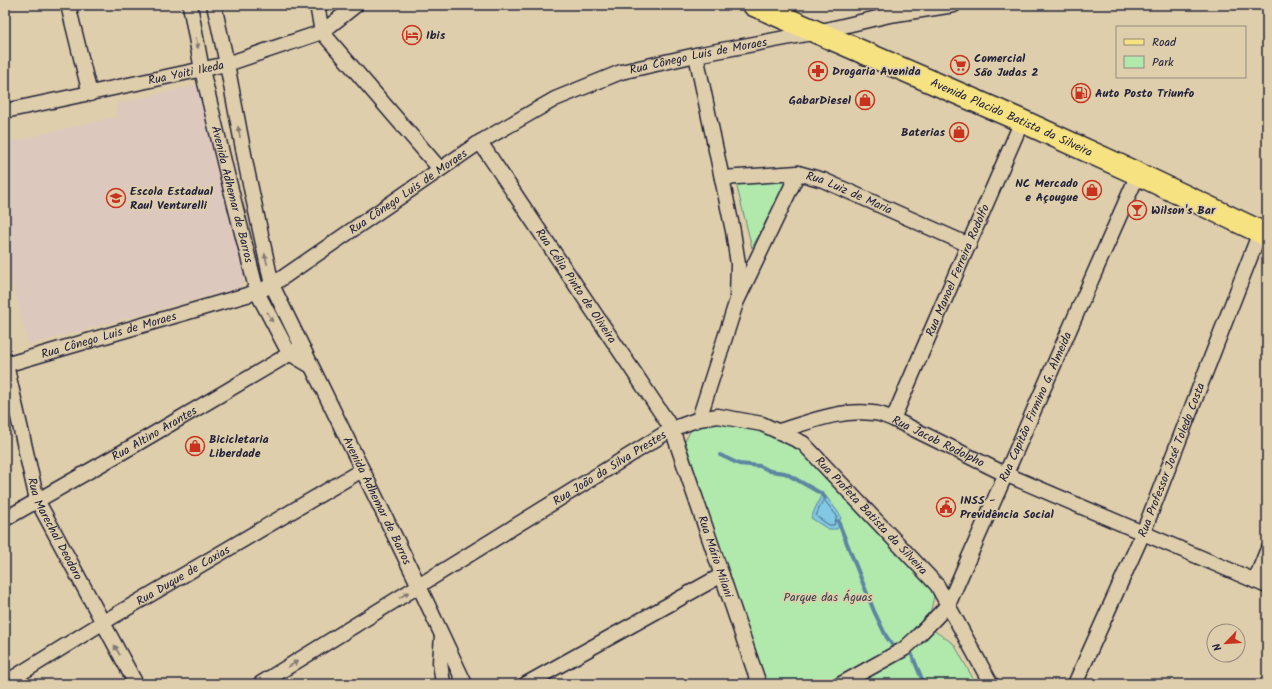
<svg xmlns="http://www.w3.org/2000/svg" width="1272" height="689" font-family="Kalam,sans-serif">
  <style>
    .built { fill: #ddc8bd }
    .green { fill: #b1e8ac; stroke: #6a8574 }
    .water { fill: #82c8e3; stroke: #5c86a0 }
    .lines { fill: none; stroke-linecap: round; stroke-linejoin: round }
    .shore { stroke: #48647e; stroke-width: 1 }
    .stream { stroke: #5c86a0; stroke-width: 4 }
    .street-casing { stroke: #22223b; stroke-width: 17 }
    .primary-casing { stroke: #22223b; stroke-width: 25 }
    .street { stroke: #dfceab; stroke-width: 14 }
    .primary { stroke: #f7e281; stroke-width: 22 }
    .oneway { fill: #807873 }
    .labels { text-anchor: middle; stroke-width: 3.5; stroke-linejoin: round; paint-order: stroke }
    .poi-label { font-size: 12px; font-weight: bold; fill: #22223b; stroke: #dfceab; text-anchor: start }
    .street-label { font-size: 12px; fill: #22223b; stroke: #dfceab }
    .park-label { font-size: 12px; fill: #37404c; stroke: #dfceab }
  </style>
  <rect width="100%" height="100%" fill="#dfceab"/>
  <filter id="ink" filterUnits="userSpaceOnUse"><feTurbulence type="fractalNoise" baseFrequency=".025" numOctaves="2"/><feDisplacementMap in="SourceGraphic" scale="8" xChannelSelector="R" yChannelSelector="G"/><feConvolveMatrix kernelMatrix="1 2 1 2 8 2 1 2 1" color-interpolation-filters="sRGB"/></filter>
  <g filter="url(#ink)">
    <polygon class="built" points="201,84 245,278 239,288 28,345 5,254 5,143 118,116 115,104"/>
    <g class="green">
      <polygon points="789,177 752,248 736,183"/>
      <polygon points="706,423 726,423 753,428 803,443 936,588 927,626 954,644 976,684 764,684 685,441 692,428"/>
    </g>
    <polygon class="water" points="822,493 825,495 841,516 839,526 837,529 828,529 811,518"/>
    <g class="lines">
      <polygon class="shore" points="825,501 837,516 834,525 829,525 816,516 822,502"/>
      <g class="stream">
        <polyline points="720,455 739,464 760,466 770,471 785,473 822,494 825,498"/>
        <polyline points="838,521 874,611 886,636 893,646"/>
        <polyline points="912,655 924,684"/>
      </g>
      <defs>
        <g id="street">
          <polyline points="68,5 90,94"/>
          <path id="s1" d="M190,5L202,70L227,174L257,292L289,353L311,366"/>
          <path id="s2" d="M214,5L227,64L247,170L272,285L419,586L465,684"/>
          <polyline points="317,5 322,32 440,169"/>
          <polyline points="696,55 733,231 738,264 737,297"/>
          <path id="s3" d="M5,111L227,64L322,32L356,5"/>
          <path id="s4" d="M480,142L672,429L759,684"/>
          <path id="s5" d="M722,178L798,173L823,180L969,245"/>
          <path id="s6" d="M5,360L37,500L136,684"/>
          <path id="s7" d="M5,365L257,292L272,285L480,142L555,99L621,72L696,55L817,32L890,15L954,5"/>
          <path id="s8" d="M699,419L718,416L762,424L803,443L937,585L991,684"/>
          <path id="s9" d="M893,419L1022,121"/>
          <path id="s10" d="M779,431C809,422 840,409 873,413C880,413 887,417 893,419L1005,474L1267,586"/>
          <path id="s11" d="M5,519L133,446L298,349"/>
          <polyline points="1255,581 1267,551"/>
          <polyline points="442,636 440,662 443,684"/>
          <path id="s12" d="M5,683L102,623L362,470"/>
          <path id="s13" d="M260,684L672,429L699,419L736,303L798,173"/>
          <polyline points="526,684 722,575"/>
          <path id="s14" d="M841,684L904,649L916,638L948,605L1138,174"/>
          <path id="s15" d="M1075,684L1143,533L1260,232"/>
        </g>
        <g id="primary">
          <path id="s16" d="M754,5L1022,121L1138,174L1267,235"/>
        </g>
      </defs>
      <use href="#street" class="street-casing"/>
      <use href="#primary" class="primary-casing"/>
      <use href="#street" class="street"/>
      <use href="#primary" class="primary"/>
    </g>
    <defs><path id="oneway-solid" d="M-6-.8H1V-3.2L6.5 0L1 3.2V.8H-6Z"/></defs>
    <g class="oneway">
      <use href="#oneway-solid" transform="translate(197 43) rotate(79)"/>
      <use href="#oneway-solid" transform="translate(239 132) rotate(-101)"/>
      <use href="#oneway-solid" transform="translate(266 259) rotate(-103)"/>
      <use href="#oneway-solid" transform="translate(270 317) rotate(62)"/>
      <use href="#oneway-solid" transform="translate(404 595) rotate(-32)"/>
      <use href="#oneway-solid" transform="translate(117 650) rotate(-119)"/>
      <use href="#oneway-solid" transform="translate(293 664) rotate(-32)"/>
    </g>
  </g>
  <defs>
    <symbol id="hotel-ring" viewBox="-11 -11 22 22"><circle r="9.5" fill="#dfceab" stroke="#c8321e" stroke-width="1.5"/><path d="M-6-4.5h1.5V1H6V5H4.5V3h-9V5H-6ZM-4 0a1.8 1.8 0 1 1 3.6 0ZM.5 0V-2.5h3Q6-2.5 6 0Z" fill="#c8321e"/></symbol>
    <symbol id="supermarket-ring" viewBox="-11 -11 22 22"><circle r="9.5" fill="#dfceab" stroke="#c8321e" stroke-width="1.5"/><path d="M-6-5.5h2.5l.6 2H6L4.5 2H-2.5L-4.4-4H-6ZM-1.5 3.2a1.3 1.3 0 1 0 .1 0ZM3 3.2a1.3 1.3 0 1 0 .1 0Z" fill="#c8321e"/></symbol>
    <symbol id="pharmacy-ring" viewBox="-11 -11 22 22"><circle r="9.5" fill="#dfceab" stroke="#c8321e" stroke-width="1.5"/><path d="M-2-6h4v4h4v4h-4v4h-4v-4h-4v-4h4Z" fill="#c8321e"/></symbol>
    <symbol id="fuel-ring" viewBox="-11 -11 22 22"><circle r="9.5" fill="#dfceab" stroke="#c8321e" stroke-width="1.5"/><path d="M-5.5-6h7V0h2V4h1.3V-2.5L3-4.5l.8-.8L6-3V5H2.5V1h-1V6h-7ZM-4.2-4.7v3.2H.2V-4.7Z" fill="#c8321e"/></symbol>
    <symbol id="shop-ring" viewBox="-11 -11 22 22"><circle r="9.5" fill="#dfceab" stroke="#c8321e" stroke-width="1.5"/><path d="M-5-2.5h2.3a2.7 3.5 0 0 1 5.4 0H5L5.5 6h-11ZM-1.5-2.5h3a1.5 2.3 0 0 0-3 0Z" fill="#c8321e"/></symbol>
    <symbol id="school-ring" viewBox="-11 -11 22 22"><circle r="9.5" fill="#dfceab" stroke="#c8321e" stroke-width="1.5"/><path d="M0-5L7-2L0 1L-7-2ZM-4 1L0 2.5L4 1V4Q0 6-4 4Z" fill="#c8321e"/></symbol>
    <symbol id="bar-ring" viewBox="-11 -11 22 22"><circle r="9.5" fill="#dfceab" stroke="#c8321e" stroke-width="1.5"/><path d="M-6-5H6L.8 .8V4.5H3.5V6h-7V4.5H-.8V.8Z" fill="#c8321e"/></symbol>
    <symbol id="civic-ring" viewBox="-11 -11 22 22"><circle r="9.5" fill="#dfceab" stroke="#c8321e" stroke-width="1.5"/><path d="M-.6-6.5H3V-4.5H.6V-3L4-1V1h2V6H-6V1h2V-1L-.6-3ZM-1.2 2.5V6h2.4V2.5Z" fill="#c8321e"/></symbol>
  </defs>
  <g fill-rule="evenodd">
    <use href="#hotel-ring" x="401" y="24" width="22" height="22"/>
    <use href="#supermarket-ring" x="949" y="54" width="22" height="22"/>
    <use href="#pharmacy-ring" x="807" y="60" width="22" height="22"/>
    <use href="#fuel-ring" x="1070" y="82" width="22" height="22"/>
    <use href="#shop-ring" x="854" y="89" width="22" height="22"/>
    <use href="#shop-ring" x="948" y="121" width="22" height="22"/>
    <use href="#shop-ring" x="1081" y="179" width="22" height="22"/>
    <use href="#school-ring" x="105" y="187" width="22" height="22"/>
    <use href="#bar-ring" x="1126" y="199" width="22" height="22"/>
    <use href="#shop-ring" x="184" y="435" width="22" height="22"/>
    <use href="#civic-ring" x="935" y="496" width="22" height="22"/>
  </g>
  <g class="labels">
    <g class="poi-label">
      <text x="426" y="39">Ibis</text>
      <text x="974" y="62">Comercial<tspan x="974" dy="14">São Judas 2</tspan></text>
      <text x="832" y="75">Drogaria Avenida</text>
      <text x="1095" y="97">Auto Posto Triunfo</text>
      <text x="851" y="104" text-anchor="end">GabarDiesel</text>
      <text x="945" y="136" text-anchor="end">Baterias</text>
      <text x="1078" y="187" text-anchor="end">NC Mercado<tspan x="1078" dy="14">e Açougue</tspan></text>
      <text x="130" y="195">Escola Estadual<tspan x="130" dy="14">Raul Venturelli</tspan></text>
      <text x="1151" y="214">Wilson's Bar</text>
      <text x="209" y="443">Bicicletaria<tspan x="209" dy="14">Liberdade</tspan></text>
      <text x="960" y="504">INSS -<tspan x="960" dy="14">Previdência Social</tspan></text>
    </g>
    <g class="street-label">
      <text dy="4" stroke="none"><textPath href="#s7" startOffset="768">Rua Cônego Luis de Moraes</textPath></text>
      <text dy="4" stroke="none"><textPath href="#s3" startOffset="185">Rua Yoiti Ikeda</textPath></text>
      <text dy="4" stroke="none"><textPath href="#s16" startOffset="281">Avenida Placido Batista da Silveira</textPath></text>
      <text dy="4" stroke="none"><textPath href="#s7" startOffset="444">Rua Cônego Luis de Moraes</textPath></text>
      <text dy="4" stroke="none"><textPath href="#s5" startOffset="131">Rua Luiz de Maria</textPath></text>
      <text dy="4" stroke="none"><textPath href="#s1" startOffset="194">Avenida Adhemar de Barros</textPath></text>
      <text dy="4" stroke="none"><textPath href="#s9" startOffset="162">Rua Manoel Ferreira Rodolfo</textPath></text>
      <text dy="4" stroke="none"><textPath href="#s4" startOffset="173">Rua Célia Pinto de Oliveira</textPath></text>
      <text dy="4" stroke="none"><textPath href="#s7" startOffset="108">Rua Cônego Luis de Moraes</textPath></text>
      <text dy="4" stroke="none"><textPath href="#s14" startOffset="351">Rua Capitão Firmino G. Almeida</textPath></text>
      <text dy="4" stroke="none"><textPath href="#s11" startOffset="172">Rua Altino Arantes</textPath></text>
      <text dy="4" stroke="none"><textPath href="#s10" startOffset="168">Rua Jacob Rodolpho</textPath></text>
      <text dy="4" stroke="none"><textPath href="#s15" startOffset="244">Rua Professor José Toledo Costa</textPath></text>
      <text dy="4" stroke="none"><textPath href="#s13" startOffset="411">Rua João da Silva Prestes</textPath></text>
      <text dy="4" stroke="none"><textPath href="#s2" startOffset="526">Avenida Adhemar de Barros</textPath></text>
      <text dy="4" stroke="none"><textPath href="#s8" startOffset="209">Rua Profeta Batista da Silveira</textPath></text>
      <text dy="4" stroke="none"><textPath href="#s6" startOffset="177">Rua Marechal Deodoro</textPath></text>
      <text dy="4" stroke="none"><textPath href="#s4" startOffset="480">Rua Mário Milani</textPath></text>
      <text dy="4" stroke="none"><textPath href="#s12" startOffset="208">Rua Duque de Caxias</textPath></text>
    </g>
    <g class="park-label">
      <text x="828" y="601">Parque das Águas</text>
    </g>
  </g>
  <rect width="1272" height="689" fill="none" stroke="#dfceab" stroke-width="20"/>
  <rect x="10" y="10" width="1252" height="669" fill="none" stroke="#22223b" stroke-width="1.5" filter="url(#ink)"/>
  <rect x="1116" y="26" width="130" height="52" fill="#dfceab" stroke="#93897e"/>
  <rect x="1124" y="39" width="20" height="6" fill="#f7e281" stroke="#93897e"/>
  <text x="1152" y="46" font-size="12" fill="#22223b">Road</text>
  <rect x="1124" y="56" width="20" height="12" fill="#b1e8ac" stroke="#93897e"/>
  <text x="1152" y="66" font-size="12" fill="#22223b">Park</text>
  <g transform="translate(1226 643) rotate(245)"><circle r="19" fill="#dfceab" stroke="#93897e"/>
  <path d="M0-3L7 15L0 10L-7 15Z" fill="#c8321e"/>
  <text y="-6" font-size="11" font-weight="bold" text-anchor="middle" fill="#22223b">N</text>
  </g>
</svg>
